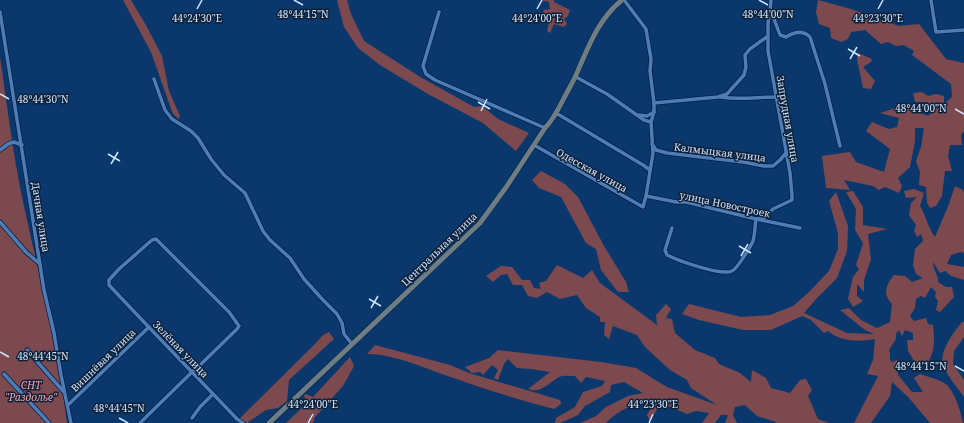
<svg xmlns="http://www.w3.org/2000/svg" width="964" height="423" font-family="'Noto Serif',serif">
  <style>
    .green { fill: #7c4a4e }
    .lines { fill: none; stroke-linecap: round; stroke-linejoin: round }
    .street-casing { stroke: #001f46; stroke-width: 5 }
    .secondary-casing { stroke: #001f46; stroke-width: 6 }
    .street { stroke: #4f7cb5; stroke-width: 3.5 }
    .secondary { stroke: #6e7c84; stroke-width: 5 }
    .ticks { fill: none; stroke: #d0e4fd; stroke-width: 1.5 }
    .labels { text-anchor: middle; stroke-width: 3; stroke-linejoin: round; paint-order: stroke }
    .street-label { font-size: 10px; fill: #d0e4fd; stroke: #0e2138 }
    .park-label { font-size: 10px; font-style: italic; fill: #faa8ae; stroke: #0e2138 }
    .ticks-label { font-size: 10px; text-anchor: middle; fill: #d0e4fd; stroke: #0e2138; stroke-width: 3; stroke-linejoin: round; paint-order: stroke }
  </style>
  <rect width="100%" height="100%" fill="#0b386c"/>
  <g class="green">
    <polygon points="123,0 131,0 147,27 162,56 169,91 180,116 179,119 173,114 151,52"/>
    <polygon points="337,0 347,0 351,14 364,41 422,78 474,107 482,106 498,119 529,133 516,151 483,123 428,94 380,65 358,48 344,27"/>
    <polygon points="540,0 554,0 554,2 570,10 568,16 564,19 567,24 564,27 554,24 550,33 547,31 549,22 542,18 544,10 550,9 549,2"/>
    <polygon points="818,0 851,9 899,26 919,24 946,59 964,63 964,131 961,135 962,145 950,145 948,156 952,171 945,171 942,196 936,206 930,208 927,203 926,187 919,185 920,172 916,161 921,147 924,128 915,128 915,141 910,167 898,178 902,186 899,193 885,187 879,190 873,186 844,180 850,190 826,188 822,156 850,152 856,162 884,172 890,149 866,131 872,122 889,129 897,127 899,118 880,113 902,106 928,116 938,107 926,102 915,102 913,93 922,92 928,96 936,94 944,96 944,104 952,97 951,84 912,55 914,51 904,45 896,46 888,42 881,44 865,30 851,32 848,39 841,42 831,38 830,28 819,24 816,12"/>
    <polygon points="858,53 872,59 871,62 863,67 875,81 871,89 863,88 857,59"/>
    <path d="M0,57C7,105 13,154 23,202C39,275 58,348 67,423H0Z"/>
    <polygon points="541,171 565,184 578,197 604,246 626,282 629,292 618,292 601,270 596,249 586,243 561,197 539,188 532,180"/>
    <path d="M955,186L963,190L964,193V253L961,252L951,255L947,264L964,267V280L951,276L945,271L940,273L933,262C933,270 939,276 938,282L946,287H952L954,297L940,312L936,310L938,301L935,297L936,292L931,287L925,298L921,296L916,299L915,308L910,316L914,321L926,318L928,324L933,325C935,339 935,354 926,365L916,364L908,351L907,340H913V333L905,330L902,336L899,330L896,334V339L889,350L890,354V360L892,362L897,360L898,375L912,392H923L914,378L920,374C928,377 940,379 947,385C956,395 960,410 963,423H930L909,398L892,382L890,396L871,423H854L878,376L867,374L873,360L875,339C859,342 841,342 828,331L824,333L811,320L802,316L771,330H743L699,320L682,314L689,304L741,317L770,315L793,306L808,293L829,271L838,249V233L829,201L836,192L848,226L847,251L837,278L818,297L804,313L847,333L874,334L865,330L840,310L849,308L861,320L877,328L890,322L892,304C882,294 886,285 894,275L905,276L912,282L923,278L916,274L913,265L915,249L923,241L921,234L917,237L914,231L916,225L909,215L911,203L917,197L906,198L904,191L914,189L924,193L920,206C926,216 928,228 935,237L949,204Z"/>
    <polygon points="853,191 863,207 863,225 887,229 868,234 871,259 864,280 864,292 857,284 857,296 863,301 853,307 848,299 853,277 859,269 856,265 863,243 855,230 856,209 846,192"/>
    <path d="M557,265L583,278L592,270L600,283L657,325L656,315L666,304L671,309L666,318L672,319L675,333L695,350L715,358L719,364L740,373L751,382L752,370L766,378L771,388L790,393L800,380L806,379L812,390L808,396L818,419L829,423H775L776,422L757,416L745,405L735,407L733,415L737,423H725L728,415H721L715,423H702L709,413L696,411L687,414L661,403L650,421L647,415L655,401C635,403 619,409 606,423H580L596,416L606,407L628,396L643,393L624,382L611,385L610,392L585,406L578,415L560,423H555L556,418L575,407L583,392L602,386L605,381L586,377L581,383L575,376C570,376 563,375 559,377C549,383 540,394 528,389L550,372L531,369L517,368L508,359L504,364L498,380L494,378L498,370L492,365L483,375L480,372L472,373L465,367L489,358L498,350L601,362L636,368L667,387L717,405L691,388L687,380L670,370L645,347L637,335L613,326L609,339L604,335L605,322H600V317L586,308L577,295L560,299L547,292L537,298L528,296L522,285H513L507,274L501,275L493,282L486,276L501,266L512,267L522,280H530L534,288L541,289L539,283L546,281Z"/>
    <path d="M962,322H964V337L954,351L953,364L964,380V397C957,387 947,376 943,365C939,351 954,332 962,322Z"/>
    <polygon points="329,332 334,339 289,380 287,401 278,408 266,410 247,423 239,419 313,346 323,335"/>
    <path d="M375,345L450,365L469,373L560,400L561,404L554,409C520,400 487,390 454,378C429,370 392,353 367,354Z"/>
    <polygon points="350,357 354,366 343,386 315,417 313,423 286,423 306,404 304,395 306,394 313,397"/>
  </g>
  <g class="lines">
    <defs>
      <g id="street">
        <polyline points="624,0 646,29 651,59 650,71 654,103"/>
        <polyline points="931,0 936,32 964,30"/>
        <path d="M771,11L780,35L786,37C794,32 803,30 810,37L825,84L840,146"/>
        <polyline points="0,12 44,290 54,333 61,375 71,423"/>
        <polyline points="439,12 423,66 426,74 435,80 545,128"/>
        <polyline points="576,77 607,94 644,120 651,122"/>
        <polyline points="154,79 165,110 172,119 191,131 198,138 211,159 224,175 245,193 263,231 270,240 290,258 304,279 323,300 337,314 342,323 344,334 352,344"/>
        <path d="M721,97C739,100 758,97 776,97"/>
        <polyline points="556,113 643,165 650,170"/>
        <polyline points="639,115 647,116 654,112 654,103 718,97 727,94 744,75 746,67 745,55 750,49 768,36"/>
        <polyline points="652,144 656,150 667,153 743,162 764,166 773,166 780,160 786,153"/>
        <polyline points="534,145 643,207 646,196 653,153 651,122 654,112"/>
        <polyline points="0,150 8,144 14,142 22,145"/>
        <polyline points="646,196 676,202 686,202 756,219 800,228"/>
        <polyline points="0,222 26,252 40,264"/>
        <path d="M672,228L665,250L667,255C679,261 721,276 732,271C737,269 751,246 753,241C755,234 755,226 756,219L764,218L773,209L792,200V195L790,173L768,51V22L770,12L771,0"/>
        <polyline points="27,350 63,391"/>
        <polyline points="4,374 49,423"/>
        <polyline points="68,405 149,327"/>
        <polyline points="192,418 200,407 213,394"/>
        <path d="M140,423L192,372L196,369L237,329L239,326L229,312L156,239L152,240L119,269L109,280V285C151,330 194,374 237,419L243,423"/>
      </g>
      <path id="secondary" d="M269,423L480,223L507,186L545,128C553,120 558,110 563,100C567,92 572,84 576,75C588,48 598,19 622,0"/>
    </defs>
    <use href="#street" class="street-casing"/>
    <use href="#secondary" class="secondary-casing"/>
    <use href="#street" class="street"/>
    <use href="#secondary" class="secondary"/>
  </g>
  <path class="ticks" d="M294,0L303,5M759,0L768,5M197,9L202,0M537,9L542,0M878,9L883,0M848,49L860,56M850,59L857,47M0,94L9,99M478,102L490,109M955,109L964,114M481,111L487,99M108,154L120,161M111,164L118,152M739,246L751,253M741,256L748,244M369,299L381,306M371,308L378,296M0,352L9,357M955,366L964,371M119,418L128,423M308,423L313,414M649,423L653,414"/>
  <g class="labels">
    <g class="street-label">
      <text transform="translate(788 119) rotate(80)" y="4">Запрудная улица</text>
      <text transform="translate(720 152) rotate(7)" y="4">Калмыцкая улица</text>
      <text transform="translate(592 170) rotate(29)" y="4">Одесская улица</text>
      <text transform="translate(725 204) rotate(12)" y="4">улица Новостроек</text>
      <text transform="translate(41 217) rotate(81)" y="4">Дачная улица</text>
      <text transform="translate(439 249) rotate(-44)" y="4">Центральная улица</text>
      <text transform="translate(181 349) rotate(46)" y="4">Зелёная улица</text>
      <text transform="translate(103 360) rotate(-44)" y="4">Вишнёвая улица</text>
    </g>
    <g class="park-label">
      <text x="31" y="389">СНТ<tspan x="31" dy="12">"Раздолье"</tspan></text>
    </g>
  </g>
  <g class="ticks-label">
    <text x="303" y="18">48°44'15"N</text>
    <text x="768" y="18">48°44'00"N</text>
    <text x="197" y="22">44°24'30"E</text>
    <text x="537" y="22">44°24'00"E</text>
    <text x="878" y="22">44°23'30"E</text>
    <text x="43" y="103">48°44'30"N</text>
    <text x="921" y="112">48°44'00"N</text>
    <text x="43" y="360">48°44'45"N</text>
    <text x="921" y="370">48°44'15"N</text>
    <text x="313" y="408">44°24'00"E</text>
    <text x="653" y="408">44°23'30"E</text>
    <text x="119" y="412">48°44'45"N</text>
  </g>
</svg>
